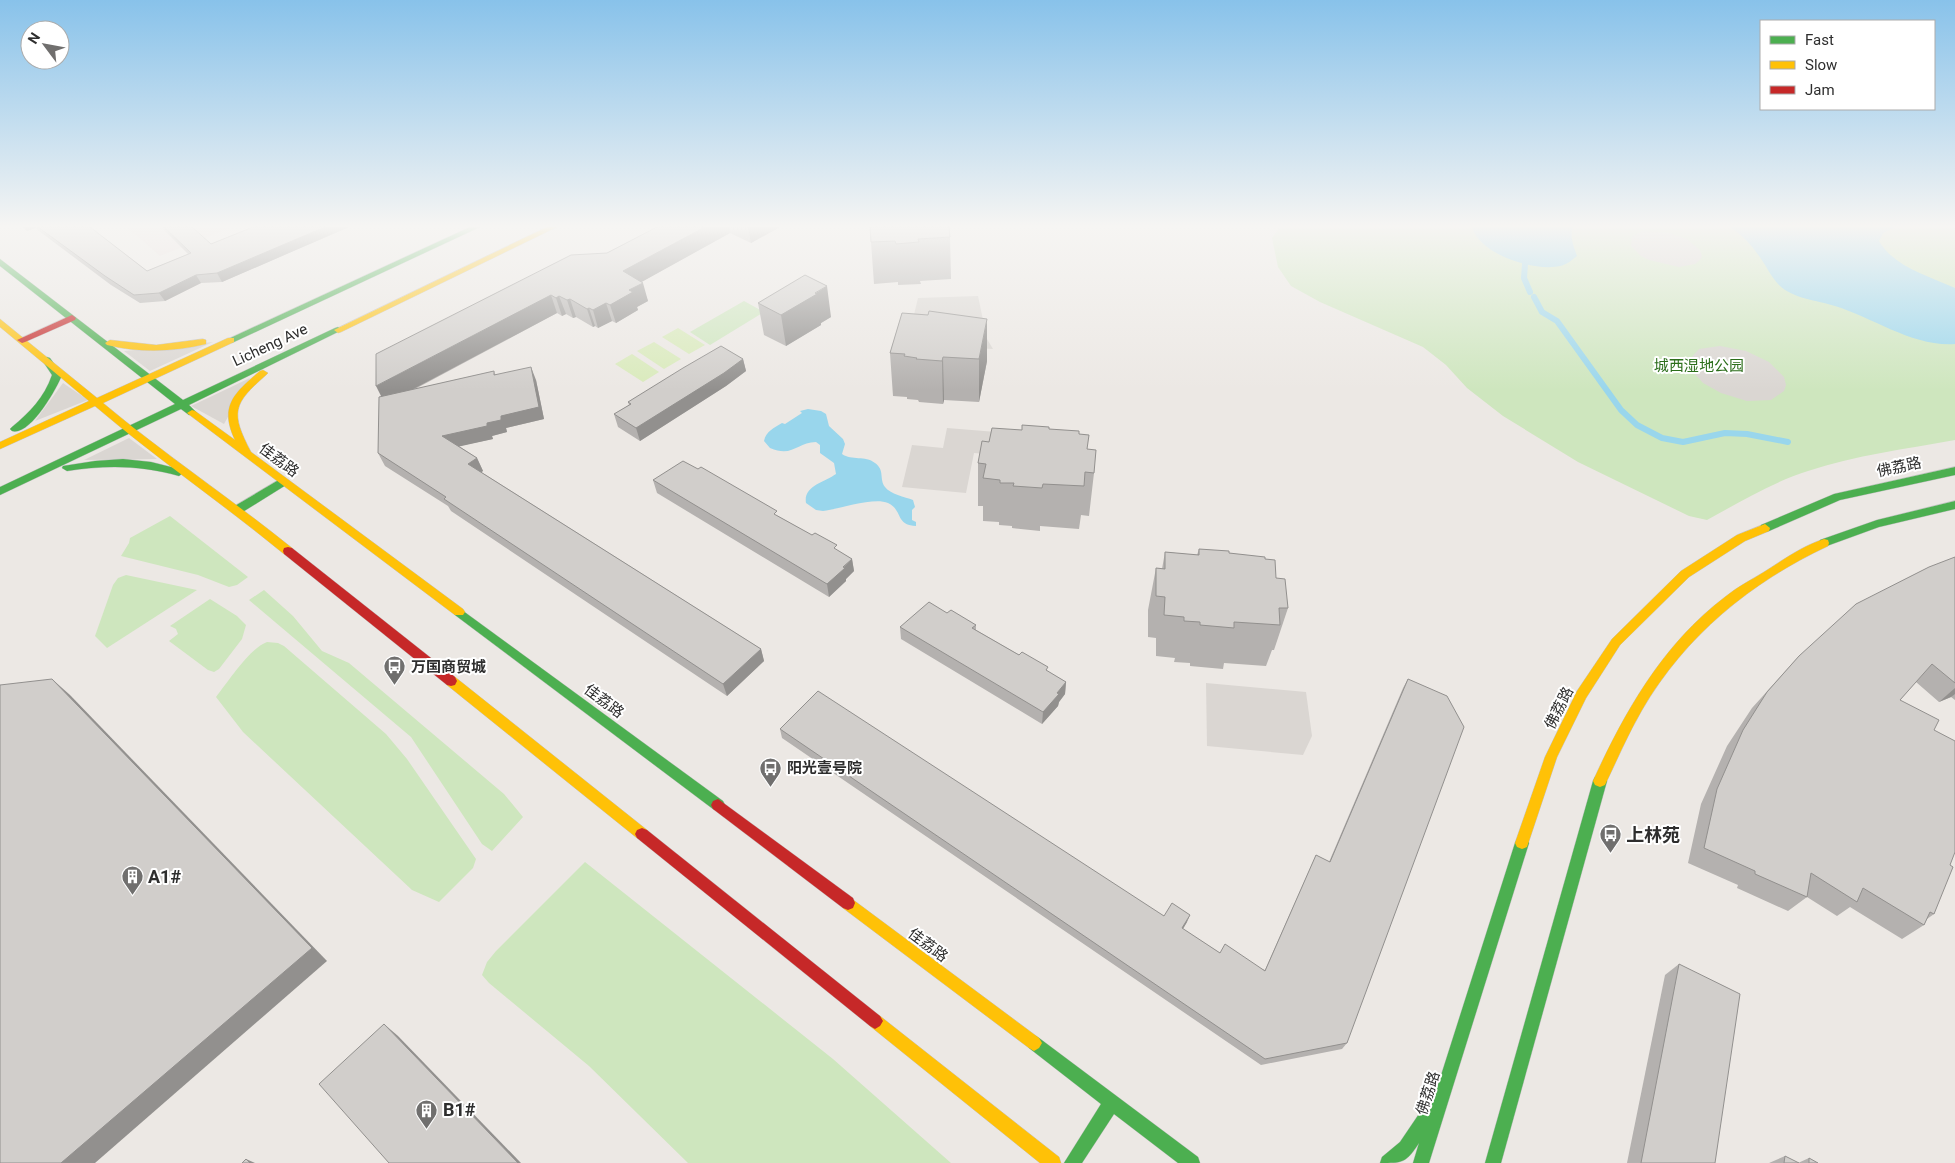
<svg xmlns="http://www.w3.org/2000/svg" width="1955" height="1163" font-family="Roboto,'Noto Sans SC',sans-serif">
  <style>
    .medical { fill: #e9dcdb }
    .green { fill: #cee6be }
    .pitch { fill: #d9eabb }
    .plaza { fill: #dad6d2 }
    .water { fill: #99d6ec }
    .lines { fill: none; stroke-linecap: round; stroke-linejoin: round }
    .stream { stroke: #99d6ec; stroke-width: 6 }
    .fast-casing { stroke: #c5c4c5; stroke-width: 1 }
    .slow-casing { stroke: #c5c4c5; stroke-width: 1 }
    .jam-casing { stroke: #c5c4c5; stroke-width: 1 }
    .fast { fill: #4caf50; fill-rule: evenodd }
    .slow { fill: #ffc107; fill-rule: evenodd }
    .jam { fill: #c62828; fill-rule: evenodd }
    .wall { fill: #b4b1af }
    .shaded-wall { fill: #92908e }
    .building { fill: #d1cecb; stroke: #92908e }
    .labels { text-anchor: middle; stroke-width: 4; stroke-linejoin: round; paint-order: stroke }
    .street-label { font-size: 15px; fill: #2e2e2e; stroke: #fff }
    .park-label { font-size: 15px; fill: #2c6e1b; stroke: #fff }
    .poi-label { font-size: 15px; font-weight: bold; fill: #2e2e2e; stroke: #fff; text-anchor: start }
    .near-poi-label { font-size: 18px; font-weight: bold; fill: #2e2e2e; stroke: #fff; text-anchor: start }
  </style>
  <rect width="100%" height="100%" fill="#ece8e4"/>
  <polygon class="medical" points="127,227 232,227 160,256"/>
  <g class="green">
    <path d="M1280,227H1955V440C1906,449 1856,455 1808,471C1773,482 1740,502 1707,520L1689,516L1578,462L1503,416L1467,388L1446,365L1423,347L1320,302L1291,286L1278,267L1272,238Z"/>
    <polygon points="744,301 764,312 710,345 690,332"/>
    <polygon points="170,516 248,577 237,585 229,587 198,575 121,556 129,543 130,538"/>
    <polygon points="126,575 197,590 107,648 95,636 113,585 118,578"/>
    <polygon points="264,590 293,616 322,651 349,663 504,794 523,817 492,851 482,844 411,737 249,600"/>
    <polygon points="210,599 237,616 246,625 242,639 219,669 214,672 208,670 169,641 178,634 176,629 170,626"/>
    <path d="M267,642L278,643L284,646L386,734L407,759L476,859L473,868L439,902L412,890L243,732L216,697C228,682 250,648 267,642Z"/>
    <polygon points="585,862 833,1059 951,1163 688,1163 589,1066 489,983 482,975 487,962 496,951"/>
  </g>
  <g class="pitch">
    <polygon points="678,328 705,345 689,354 662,337"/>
    <polygon points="654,342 681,359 664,369 637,351"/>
    <polygon points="632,354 659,372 643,382 615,364"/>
  </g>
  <g class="plaza">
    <polygon points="1642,231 1670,233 1688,240 1700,250 1702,256 1700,260 1695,264 1679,267 1649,260 1641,256 1631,246 1632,237"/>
    <polygon points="978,296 987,339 993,349 907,344 918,298"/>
    <polygon points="213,342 150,371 124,351"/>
    <polygon points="1720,346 1746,351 1769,362 1784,377 1786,385 1784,391 1771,400 1747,401 1721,393 1703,383 1692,371 1690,359 1699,349"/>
    <polygon points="250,378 224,424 191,406"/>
    <polygon points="63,383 88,400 35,421"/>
    <polygon points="947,428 1057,437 1084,462 974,453 966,493 902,487 912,445 943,448"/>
    <polygon points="129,438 157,459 84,460"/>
    <polygon points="1206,683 1306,692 1312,736 1303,755 1207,746"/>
  </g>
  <g class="water">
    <path d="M1472,227H1573C1569,236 1574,247 1577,256C1572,260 1566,265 1560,266C1534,272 1479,254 1472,227Z"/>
    <path d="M1730,227H1895L1883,233L1879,241C1894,267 1929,276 1955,288V344C1913,347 1874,318 1835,306C1817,300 1793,299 1779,285C1771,277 1766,265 1759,256C1751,244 1742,235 1730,227Z"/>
    <path d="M808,409L821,411L826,414L829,426L843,439L845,444L842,454C852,461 865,455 875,463C885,470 879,479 885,487C890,494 905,497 913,500L915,507L912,510V520L916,522V526C895,525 903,510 888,503C873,497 840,509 823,511L816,510L806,503C803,486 825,482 836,474L834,463L820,453V445L816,442C797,442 793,458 770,448L764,441C766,431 774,428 782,423L785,424L802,413L800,411Z"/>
  </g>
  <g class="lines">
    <g class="stream">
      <polyline points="1525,264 1524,278 1530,292"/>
      <polyline points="1534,297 1542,312 1557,321 1621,410 1637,425 1662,438 1683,442 1725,433 1747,434 1788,442"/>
    </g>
    <defs>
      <g id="fast">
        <polygon points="470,227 480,227 234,342 231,343 226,340"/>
        <polygon points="0,259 183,400 335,328 338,327 342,330 189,405 197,413 195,415 189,415 181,409 0,495 0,487 175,404 0,266"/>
        <path d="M47,357L50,358L62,375C56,390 30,436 12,431L10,429L12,427C30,412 44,398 52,375L42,360Z"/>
        <path d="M123,459L151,462L183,470L184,472L179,476C141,465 105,465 67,471L62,468L63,466L95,461Z"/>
        <polygon points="1955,467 1955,475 1840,500 1769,531 1765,532 1760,528 1761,525 1834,494"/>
        <polygon points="282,478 287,482 286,485 241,513 233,513 232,510 233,507"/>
        <polygon points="1955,501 1955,509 1879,527 1824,547 1819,543 1820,540 1877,520"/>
        <polygon points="459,608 723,801 725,805 723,809 718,811 713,809 455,615 453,612 455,609"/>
        <polygon points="1600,775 1605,777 1607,781 1501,1163 1485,1163 1593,781 1595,777"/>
        <path d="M1522,837L1527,839L1529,843L1429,1163H1413L1419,1143C1406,1163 1403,1163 1380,1163L1382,1157L1400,1142L1421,1111L1427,1109L1430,1110L1515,843L1517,839Z"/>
        <polygon points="1034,1035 1039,1038 1198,1157 1200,1163 1178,1163 1114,1114 1082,1163 1064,1163 1101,1104 1029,1048 1026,1043 1029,1038"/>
      </g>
      <g id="slow">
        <polygon points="547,227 557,227 341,332 338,333 334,330"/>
        <path d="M0,319L97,398L228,338H234V342L103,403C164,454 230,498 292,548L293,551L292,554H284C222,503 156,458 95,406L0,449V442L89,401L0,327Z"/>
        <path d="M203,339L206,340V344C174,352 140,353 107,345L105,343L110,340L156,345Z"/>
        <path d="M263,370L268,373L266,375C233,404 230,412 251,452L463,609L465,612L463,615H455L187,413L192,410L195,411L235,440C219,406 234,393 260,371Z"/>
        <polygon points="1765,524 1770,528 1769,531 1745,541 1689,577 1620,645 1586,698 1557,757 1527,847 1522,849 1517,847 1515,843 1545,757 1577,691 1612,639 1681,571 1737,535"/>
        <path d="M1824,539L1828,540L1829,543L1828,546C1751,582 1685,636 1642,710C1628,734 1617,760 1605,785L1600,787L1595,785L1593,781C1625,711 1663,644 1725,597C1737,587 1751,580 1764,572C1783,560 1802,546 1824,539Z"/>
        <polygon points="451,676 455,677 647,830 649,834 647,838 642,840 637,838 447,685 445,681 447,677"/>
        <polygon points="848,896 1039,1038 1042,1043 1039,1048 1034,1051 1029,1048 843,908 841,903 843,898"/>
        <polygon points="875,1013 880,1016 1059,1157 1061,1163 1040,1163 870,1026 867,1021 870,1016"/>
      </g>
      <g id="jam">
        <polygon points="72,315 76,318 75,320 25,342 22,343 17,340"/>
        <polygon points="288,547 292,548 455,677 457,681 455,685 451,686 447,685 284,554 283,551 284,548"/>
        <polygon points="718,799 853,898 855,903 853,908 848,910 843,908 713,809 711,805 713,801"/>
        <polygon points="642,828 647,830 880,1016 883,1021 880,1026 875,1029 870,1026 637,838 635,834 637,830"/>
      </g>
    </defs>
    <use href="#fast" class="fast-casing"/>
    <use href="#slow" class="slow-casing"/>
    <use href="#jam" class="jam-casing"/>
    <use href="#fast" class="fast"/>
    <use href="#slow" class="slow"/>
    <use href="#jam" class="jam"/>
  </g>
  <g class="wall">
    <polygon points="22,227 90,227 147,271 188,254 161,227 192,227 211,244 253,227 349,227 222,282 201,283 165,301 140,303 111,285 35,228 27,231"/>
    <polygon points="657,227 780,227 751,243 730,233 641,282 648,301 637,307 638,310 616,323 612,321 598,328 595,326 593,327 576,317 573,318 566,314 562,316 557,313 415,389 494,371 495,374 536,380 544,419 506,428 507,432 492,436 493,439 459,446 477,458 483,471 481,472 761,649 764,661 727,696 451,511 448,506 385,466 378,453 381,396 607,253"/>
    <polygon points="950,237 951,279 920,281 921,284 898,285 898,282 874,284 871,242"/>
    <polygon points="758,303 831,317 821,323 821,325 786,346 764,335"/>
    <polygon points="902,313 987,361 979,402 944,400 943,404 919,402 918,400 907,399 907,397 893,396 890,353"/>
    <polygon points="743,359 746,371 726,386 640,441 618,427 614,414 629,405 628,402"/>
    <polygon points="1049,429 1079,434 1087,449 1094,473 1089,516 1081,515 1079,529 1040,526 1040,531 1012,528 1012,526 999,525 999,522 983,521 983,506 978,506 978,463 989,442 1022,430"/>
    <polygon points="653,480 778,516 852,559 854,571 846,579 846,581 829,597 657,493"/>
    <polygon points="1199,549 1229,553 1265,559 1276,578 1288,608 1274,650 1272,650 1266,666 1224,663 1223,669 1190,666 1190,663 1174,662 1175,658 1156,656 1156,638 1148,637 1148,610 1156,568 1162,569 1165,552 1197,555"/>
    <polygon points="1955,557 1955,700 1951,697 1939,702 1916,682 1900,700 1934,730 1950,865 1934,914 1927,919 1924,925 1902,939 1850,907 1837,916 1807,897 1788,911 1737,888 1738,885 1688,863 1701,804 1727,746 1752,708 1799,656"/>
    <polygon points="947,613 976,625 976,630 1066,682 1065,694 1059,702 1058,706 1042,724 901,639 900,627"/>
    <polygon points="1408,679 1347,1043 1342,1049 1261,1065 782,738 780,729 1164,916 1187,922 1183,929 1220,953 1265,970 1316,855 1329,862 1403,688"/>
    <polygon points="1679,964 1715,1163 1627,1163 1665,975"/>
    <polygon points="1785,1156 1798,1163 1809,1158 1818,1163 1769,1163"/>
  </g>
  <g class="shaded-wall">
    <polygon points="24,227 34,227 35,228 27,231"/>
    <polygon points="325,227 349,227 222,282 217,273"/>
    <polygon points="705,227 729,227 730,233 629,289 623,271"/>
    <polygon points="748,227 780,227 751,243"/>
    <polygon points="196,275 201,283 165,301 159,293"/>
    <polygon points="643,283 648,301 637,307 638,310 616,323 610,305 629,290"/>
    <polygon points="827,286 831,317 821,323 821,325 786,346 781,315"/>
    <polygon points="551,295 557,313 385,404 376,386"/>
    <polygon points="559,296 566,314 562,316 556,298"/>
    <polygon points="570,299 576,317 573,318 567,300"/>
    <polygon points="606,303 612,321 598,328 593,310"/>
    <polygon points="589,308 595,326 593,327 587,309"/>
    <polygon points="987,319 987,361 979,402 979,359"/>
    <polygon points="943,357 944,400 943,404 942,361"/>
    <polygon points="743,359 746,371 726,386 640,441 636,428"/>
    <polygon points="531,367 536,380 544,419 506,428 507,432 492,436 493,439 448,449 442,436 487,423"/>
    <polygon points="477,458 483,471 474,477 468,464"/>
    <polygon points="852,559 854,571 846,579 846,581 829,597 827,584"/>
    <polygon points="761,649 764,661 727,696 723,684"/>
    <polygon points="52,679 70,695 327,961 95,1163 61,1163"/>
    <polygon points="1066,682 1065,694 1059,702 1058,706 1042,724 1043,712 1057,693"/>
    <polygon points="1955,688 1955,694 1951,697 1939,702"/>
    <polygon points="1190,915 1187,922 1179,935 1182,928"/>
    <polygon points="384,1024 398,1036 521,1163 518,1163"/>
    <polygon points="246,1159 255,1163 250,1163"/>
  </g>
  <g class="building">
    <polygon points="38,227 90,227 147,271 191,253 164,227 192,227 211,244 253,227 325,227 217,273 196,275 159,293 134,295 105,276"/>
    <polygon points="657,227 705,227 623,271 643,283 629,290 633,292 610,305 606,303 593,310 589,308 587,309 570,299 567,300 559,296 556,298 551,295 376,386 376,354 571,255 607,253"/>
    <polygon points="870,227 949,227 950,237 918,239 919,242 896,244 895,241 871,242"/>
    <polygon points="805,275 827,286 815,293 817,294 781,315 758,303"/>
    <polygon points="929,311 987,319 979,359 943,357 942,361 916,359 917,358 904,356 905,354 890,353 902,313 928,315"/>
    <polygon points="721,346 743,359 724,373 636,428 614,414 631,404 628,402 683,368"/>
    <polygon points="531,367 539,407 501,416 501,420 487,423 487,426 442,436 477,458 468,464 761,649 723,684 444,499 446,497 378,453 379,397 494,371 494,375"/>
    <polygon points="1022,425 1049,427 1049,429 1079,431 1079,434 1089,435 1087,449 1096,450 1094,473 1085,472 1084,486 1043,484 1042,488 1013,486 1014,483 1000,483 1000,480 983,478 986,464 978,463 982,441 989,442 992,428 1022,430"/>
    <polygon points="683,461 698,469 701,467 777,511 774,514 812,535 815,533 837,545 834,548 852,559 843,567 845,568 827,584 653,480"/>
    <polygon points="1199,549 1229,551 1229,553 1265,557 1265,559 1275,560 1276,578 1285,579 1288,608 1279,608 1280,625 1234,622 1234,628 1200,625 1200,622 1184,621 1184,617 1164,615 1165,597 1156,596 1156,568 1165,569 1165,552 1199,555"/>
    <polygon points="1955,557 1955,683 1932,664 1900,700 1939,720 1934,730 1955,741 1955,852 1950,865 1953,867 1934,914 1930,912 1924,925 1863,888 1857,902 1811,873 1807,897 1755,874 1755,871 1704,848 1717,789 1743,730 1767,692 1799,656 1856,604 1929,567"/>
    <polygon points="929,602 947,613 951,610 976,625 972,628 1019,655 1022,652 1048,667 1046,670 1066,682 1057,693 1059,694 1043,712 900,627"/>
    <polygon points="52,679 312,948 61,1163 0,1163 0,685"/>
    <polygon points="1408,679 1447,696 1464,727 1347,1043 1265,1059 780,729 818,691 1164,916 1172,903 1190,915 1182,928 1220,953 1225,944 1265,971 1316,855 1330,862"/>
    <polygon points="1679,964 1740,994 1715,1163 1641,1163"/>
    <polygon points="384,1024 518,1163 389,1163 319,1084"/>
    <polygon points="1785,1156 1799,1163 1784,1163"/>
    <polygon points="1809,1158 1818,1163 1809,1163"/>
    <polygon points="246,1159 250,1163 242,1163"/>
  </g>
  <linearGradient id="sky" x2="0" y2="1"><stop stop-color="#88c2ea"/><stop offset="0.58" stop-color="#f6f5f3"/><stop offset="1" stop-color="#f6f5f3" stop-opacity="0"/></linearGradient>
  <rect width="1955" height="390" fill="url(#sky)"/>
  <defs>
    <symbol id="bus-pin" viewBox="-11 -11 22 30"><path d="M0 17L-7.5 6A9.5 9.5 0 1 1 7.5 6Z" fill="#706f6e" stroke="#fff"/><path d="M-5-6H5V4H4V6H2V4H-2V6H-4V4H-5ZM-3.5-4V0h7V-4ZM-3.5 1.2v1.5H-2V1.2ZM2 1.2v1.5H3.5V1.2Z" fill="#fff"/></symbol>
    <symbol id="building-pin" viewBox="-11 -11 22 30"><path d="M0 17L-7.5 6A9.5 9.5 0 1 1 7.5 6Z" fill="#706f6e" stroke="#fff"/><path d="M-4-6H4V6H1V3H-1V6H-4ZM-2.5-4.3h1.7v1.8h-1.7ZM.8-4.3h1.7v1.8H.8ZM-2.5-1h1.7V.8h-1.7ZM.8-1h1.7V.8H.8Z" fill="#fff"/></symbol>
  </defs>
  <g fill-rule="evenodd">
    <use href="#bus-pin" x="382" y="654" width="25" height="34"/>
    <use href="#bus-pin" x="758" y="756" width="25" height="34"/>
    <use href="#bus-pin" x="1598" y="822" width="25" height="34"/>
    <use href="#building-pin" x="120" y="864" width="25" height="34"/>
    <use href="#building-pin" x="414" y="1098" width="25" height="34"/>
  </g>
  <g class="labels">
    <g class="street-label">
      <text transform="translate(270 345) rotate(-25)" y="5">Licheng Ave</text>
      <text transform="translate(279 460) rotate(37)" y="5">佳荔路</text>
      <text transform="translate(1899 467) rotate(-12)" y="5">佛荔路</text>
      <text transform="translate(604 701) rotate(37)" y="5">佳荔路</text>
      <text transform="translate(1559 708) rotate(-63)" y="5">佛荔路</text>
      <text transform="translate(928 945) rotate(37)" y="5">佳荔路</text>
      <text transform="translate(1428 1093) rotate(-72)" y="5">佛荔路</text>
    </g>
    <g class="park-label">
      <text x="1699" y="371">城西湿地公园</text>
    </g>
    <g class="poi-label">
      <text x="411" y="672">万国商贸城</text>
      <text x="787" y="773">阳光壹号院</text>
    </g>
    <g class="near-poi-label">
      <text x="1626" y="841">上林苑</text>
      <text x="148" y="883">A1#</text>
      <text x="443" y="1116">B1#</text>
    </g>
  </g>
  <rect x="1760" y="20" width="175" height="90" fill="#ffffff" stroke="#ababab"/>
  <rect x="1770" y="36" width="25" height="8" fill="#4caf50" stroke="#ababab"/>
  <text x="1805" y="45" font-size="15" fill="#2e2e2e">Fast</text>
  <rect x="1770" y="61" width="25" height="8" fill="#ffc107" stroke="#ababab"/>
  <text x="1805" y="70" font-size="15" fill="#2e2e2e">Slow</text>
  <rect x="1770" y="86" width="25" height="8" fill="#c62828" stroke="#ababab"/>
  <text x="1805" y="95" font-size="15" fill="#2e2e2e">Jam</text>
  <g transform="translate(45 45) rotate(302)"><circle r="24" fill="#ffffff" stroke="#ababab"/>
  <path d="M0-4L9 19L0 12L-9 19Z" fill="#706f6e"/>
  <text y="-8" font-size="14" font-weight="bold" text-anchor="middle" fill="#2e2e2e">N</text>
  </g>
</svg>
